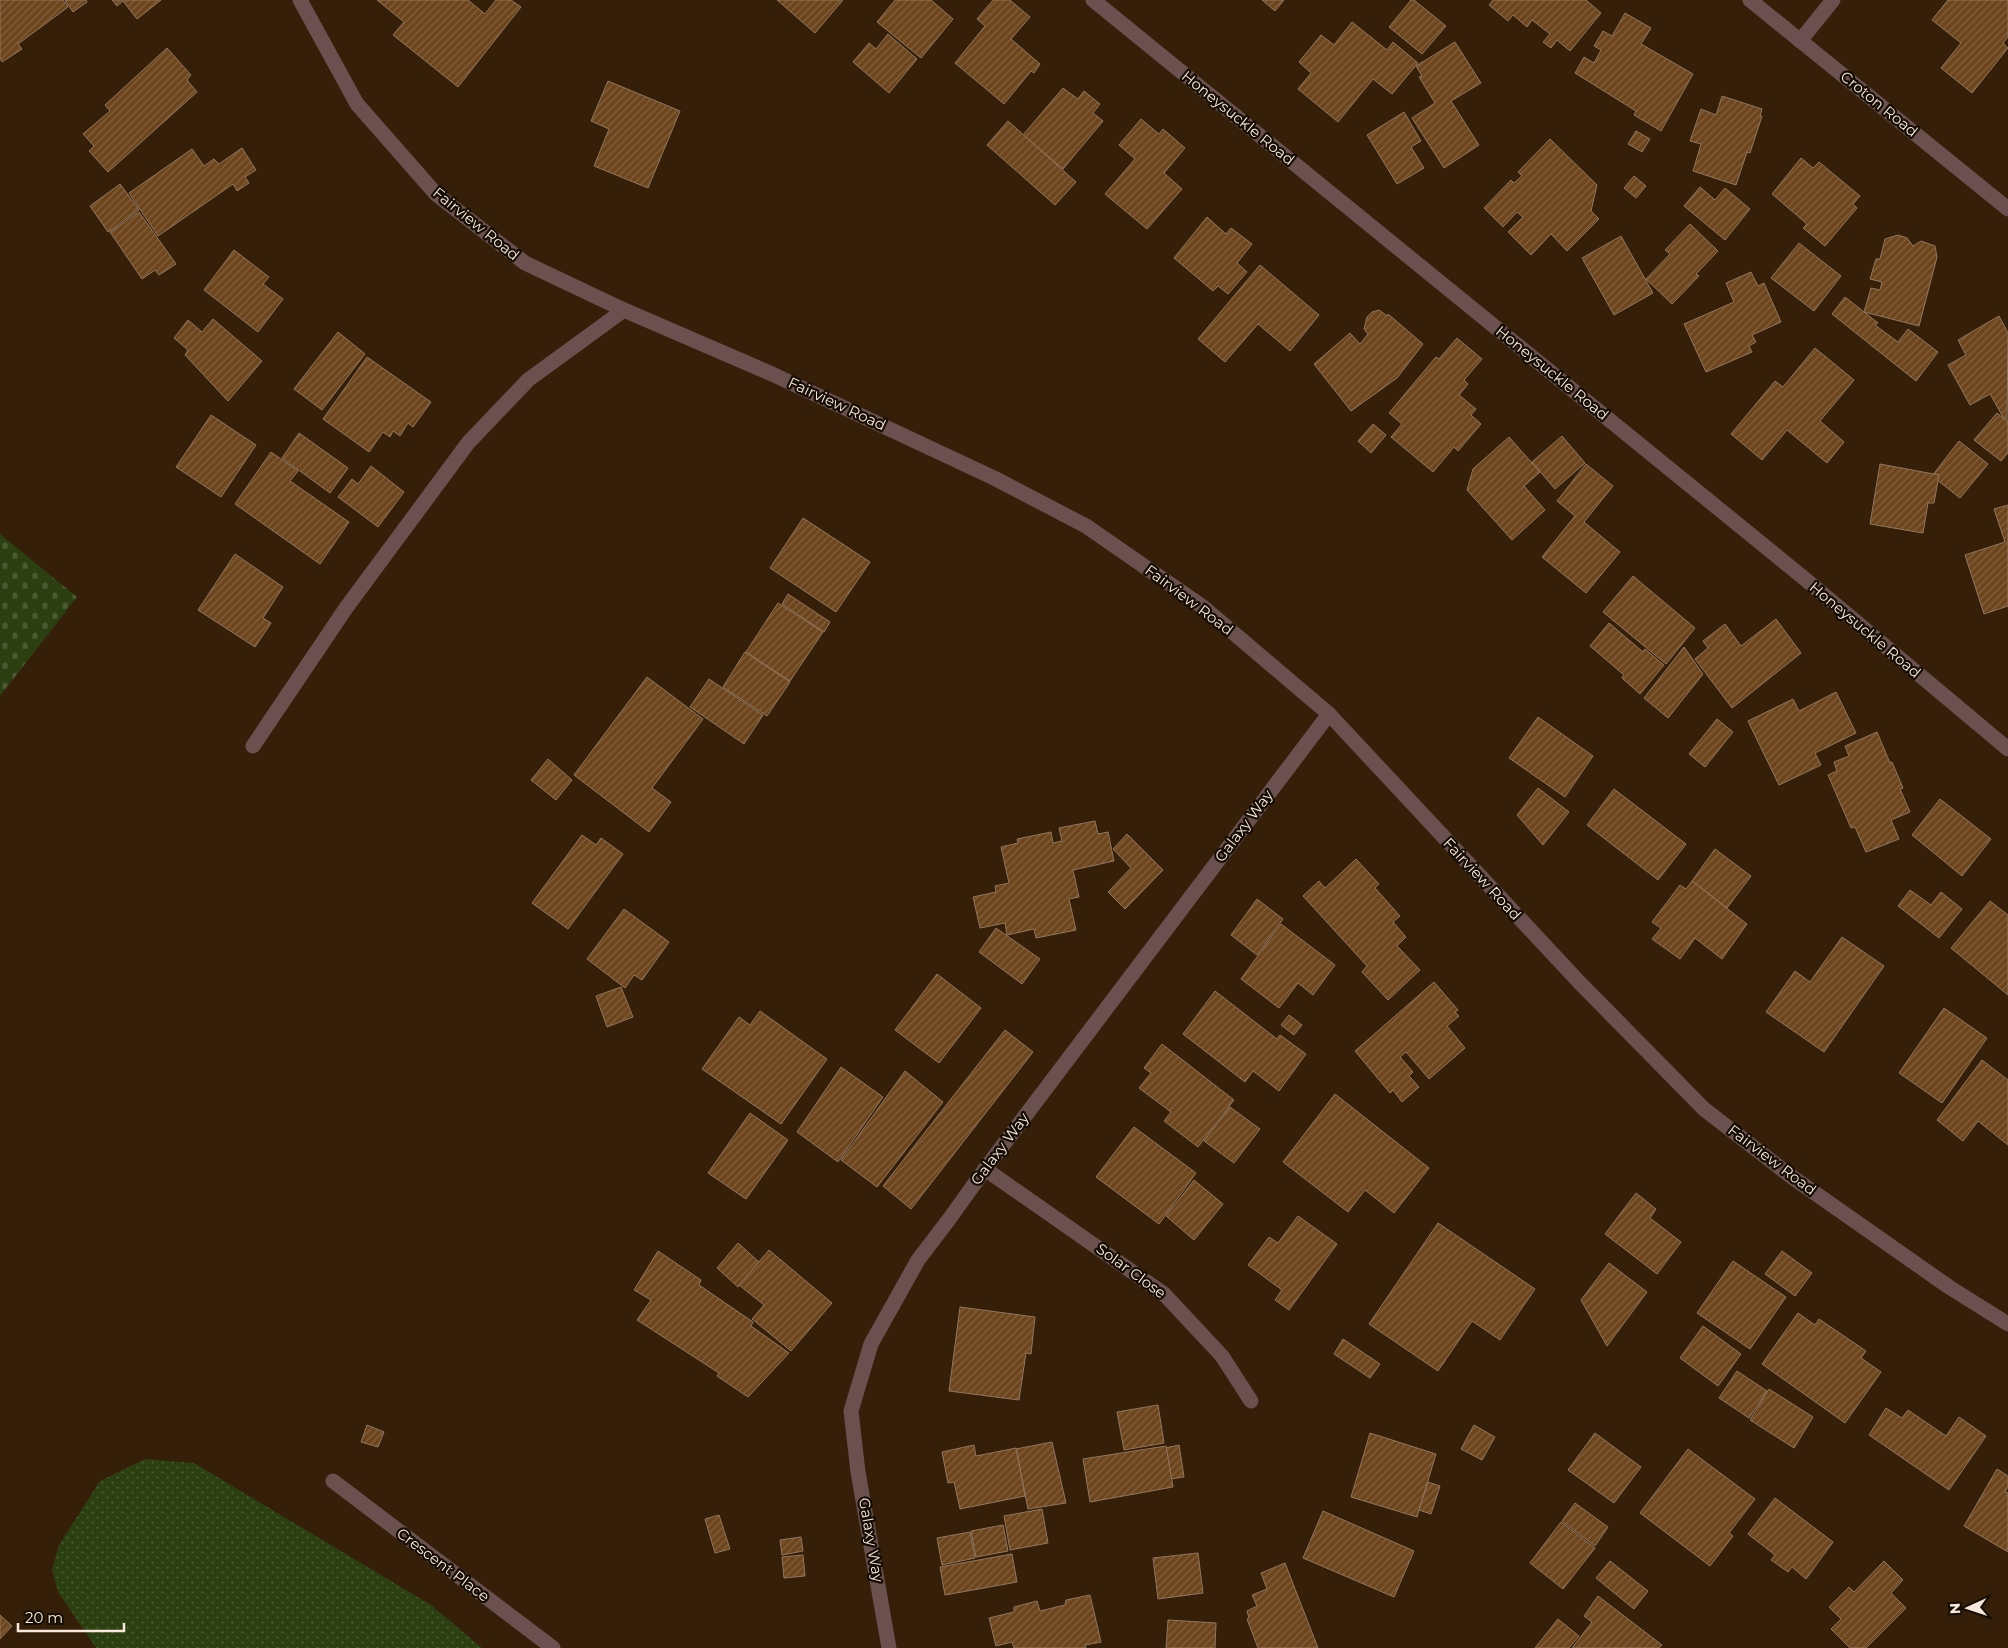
<svg xmlns="http://www.w3.org/2000/svg" width="2008" height="1648" font-family="Montserrat,sans-serif">
  <style>
    .grass { fill: url(#grass-dots) }
    .cemetery { fill: url(#cemetery-stones) }
    .building { fill: url(#building-hatch); stroke: #91775f }
    .lines { fill: none; stroke-linecap: round; stroke-linejoin: round }
    .minor { stroke: #6a514f; stroke-width: 15 }
    .labels { text-anchor: middle; stroke-width: 4.5; stroke-linejoin: round; paint-order: stroke }
    .street-label { font-size: 15px; fill: #f7e8db; stroke: #150c04 }
  </style>
  <defs>
    <pattern id="grass-dots" width="8" height="8" patternUnits="userSpaceOnUse" patternTransform="scale(1.25)"><rect width="8" height="8" fill="#2b3f10"/><path d="M2 2h.1M6 6h.1" fill="none" stroke="#4a5b32" stroke-width="1.8" stroke-linecap="round"/></pattern>
    <pattern id="cemetery-stones" width="16" height="16" patternUnits="userSpaceOnUse" patternTransform="scale(1.25)"><rect width="16" height="16" fill="#2b3f10"/><path d="M2 7V4a2 2 0 0 1 4 0v3zM10 15v-3a2 2 0 0 1 4 0v3z" fill="#4a5b32"/></pattern>
    <pattern id="building-hatch" width="6" height="6" patternUnits="userSpaceOnUse" patternTransform="scale(1.25)"><rect width="6" height="6" fill="#6d451d"/><path d="M-1 1l2-2M0 6l6-6M5 7l2-2" fill="none" stroke="#83603d"/></pattern>
  </defs>
  <rect width="100%" height="100%" fill="#351f09"/>
  <polygon class="grass" points="145,1459 194,1463 431,1605 482,1648 96,1648 58,1592 52,1569 59,1545 100,1481"/>
  <polygon class="cemetery" points="0,534 77,597 0,696"/>
  <g class="building">
    <polygon points="0,0 63,0 68,7 18,44 22,49 2,62 0,58"/>
    <polygon points="65,0 86,0 87,2 73,12"/>
    <polygon points="112,0 161,0 137,19 123,1 117,6"/>
    <polygon points="377,0 468,0 485,14 496,0 511,0 521,7 458,87 393,35 404,22"/>
    <polygon points="777,0 843,0 815,33"/>
    <polygon points="895,0 931,0 953,19 921,58 877,22"/>
    <polygon points="993,0 1010,0 1030,17 1011,39 1040,64 1034,73 1031,71 1004,104 955,63 985,26 977,19"/>
    <polygon points="1262,0 1284,0 1275,11"/>
    <polygon points="1411,0 1414,0 1446,26 1422,54 1389,27"/>
    <polygon points="1493,0 1586,0 1601,13 1570,51 1557,40 1551,48 1543,42 1550,34 1532,20 1527,27 1513,15 1508,21 1489,5"/>
    <polygon points="1948,0 2008,0 2008,37 2003,43 2008,48 1972,93 1941,68 1961,43 1932,20"/>
    <polygon points="1625,13 1651,28 1641,44 1693,74 1661,131 1634,115 1636,111 1575,73 1584,57 1594,63 1601,50 1594,46 1603,31 1612,36"/>
    <polygon points="1352,22 1387,50 1393,42 1418,63 1392,94 1373,79 1338,122 1298,89 1311,73 1299,62 1321,35 1334,45"/>
    <polygon points="888,34 917,59 889,93 853,62 869,43 876,49"/>
    <polygon points="1455,42 1481,83 1451,101 1479,145 1444,168 1412,118 1435,103 1419,77 1422,76 1416,66"/>
    <polygon points="167,48 191,75 187,80 197,92 108,172 89,151 94,146 83,134 110,111 105,105"/>
    <polygon points="608,81 680,111 648,188 594,166 609,129 591,121"/>
    <polygon points="1063,88 1078,99 1084,91 1100,104 1093,113 1103,121 1063,169 1023,135"/>
    <polygon points="1722,96 1762,109 1760,116 1762,116 1750,153 1747,152 1736,185 1693,171 1701,144 1690,141 1701,109 1716,115"/>
    <polygon points="1404,112 1421,141 1411,147 1424,168 1397,184 1367,135"/>
    <polygon points="1141,119 1159,134 1163,129 1185,148 1164,173 1182,189 1147,229 1105,194 1135,159 1119,145"/>
    <polygon points="1008,121 1076,182 1055,205 987,145"/>
    <polygon points="1636,131 1650,139 1642,152 1628,144"/>
    <polygon points="1550,139 1597,185 1591,211 1599,219 1567,251 1551,234 1531,255 1508,232 1523,217 1517,212 1503,227 1484,208 1511,180 1514,183 1522,176 1518,172"/>
    <polygon points="242,148 256,170 245,177 249,183 237,191 233,184 158,236 129,193 192,149 204,166 214,159 219,164"/>
    <polygon points="1801,158 1813,168 1819,162 1860,196 1853,204 1857,208 1825,246 1803,228 1807,224 1772,194"/>
    <polygon points="1634,176 1646,186 1636,198 1624,188"/>
    <polygon points="120,184 139,210 108,232 90,206"/>
    <polygon points="1700,187 1715,200 1725,188 1750,209 1725,240 1684,206"/>
    <polygon points="139,212 176,264 159,275 155,270 142,279 110,232"/>
    <polygon points="1207,217 1226,234 1231,228 1252,244 1237,263 1247,272 1228,294 1218,286 1213,291 1174,258"/>
    <polygon points="1690,224 1718,251 1696,274 1699,276 1672,304 1646,279 1670,254 1665,250"/>
    <polygon points="1898,235 1907,238 1913,246 1921,241 1935,246 1937,257 1919,326 1864,312 1871,288 1880,290 1882,282 1870,279 1876,259 1880,259 1885,239"/>
    <polygon points="1621,236 1653,293 1614,315 1582,258"/>
    <polygon points="1799,243 1841,276 1814,311 1771,278"/>
    <polygon points="234,250 269,277 263,284 283,299 258,332 204,290"/>
    <polygon points="1260,265 1319,315 1290,351 1258,324 1225,362 1198,339"/>
    <polygon points="1751,272 1758,286 1764,283 1781,322 1752,335 1756,342 1749,346 1752,352 1706,372 1684,324 1734,302 1726,283"/>
    <polygon points="1845,297 1878,323 1875,325 1898,342 1908,329 1938,352 1916,381 1832,314"/>
    <polygon points="1379,310 1387,316 1388,314 1423,344 1397,378 1351,411 1314,364 1350,333 1360,344 1368,334 1364,329 1367,317 1372,312"/>
    <polygon points="1999,316 2008,333 2007,424 1990,394 1970,405 1948,365 1966,355 1958,340"/>
    <polygon points="213,319 262,361 228,401 185,355 188,350 174,338 188,320 202,332"/>
    <polygon points="338,332 365,354 322,410 294,389"/>
    <polygon points="1457,338 1482,359 1464,380 1468,384 1459,395 1476,409 1471,415 1481,424 1458,451 1454,447 1433,472 1391,437 1402,424 1389,413 1436,357 1439,359"/>
    <polygon points="1815,348 1854,380 1820,421 1844,442 1827,463 1787,430 1762,460 1731,434 1775,381 1783,387"/>
    <polygon points="367,357 431,402 413,427 408,423 400,436 393,431 390,437 383,432 369,452 323,419"/>
    <polygon points="1997,413 2008,422 2008,453 2001,461 1974,440"/>
    <polygon points="211,415 256,445 221,497 176,467"/>
    <polygon points="1373,424 1386,435 1371,453 1358,441"/>
    <polygon points="299,433 348,468 330,493 282,458"/>
    <polygon points="1562,436 1585,463 1555,489 1532,462"/>
    <polygon points="1509,437 1540,472 1524,486 1545,510 1512,540 1467,490 1473,469"/>
    <polygon points="1959,441 1988,464 1960,498 1932,476"/>
    <polygon points="271,452 298,471 290,481 349,522 320,564 235,504"/>
    <polygon points="1586,464 1613,486 1584,522 1620,552 1586,593 1542,557 1575,516 1557,501"/>
    <polygon points="1880,464 1939,475 1934,503 1928,503 1923,533 1870,524"/>
    <polygon points="371,466 404,492 378,527 338,497 352,479 358,484"/>
    <polygon points="2008,505 2008,606 1984,614 1965,555 2005,542 1994,509"/>
    <polygon points="803,518 870,562 836,612 770,568"/>
    <polygon points="235,554 283,587 263,618 271,623 255,647 198,610"/>
    <polygon points="1633,576 1695,628 1666,664 1603,612"/>
    <polygon points="788,594 830,622 824,632 782,604"/>
    <polygon points="778,603 823,632 790,681 746,652"/>
    <polygon points="1776,619 1801,653 1732,708 1695,659 1708,648 1703,641 1725,624 1741,646"/>
    <polygon points="1609,623 1643,652 1645,649 1664,665 1640,694 1622,678 1624,675 1590,646"/>
    <polygon points="1684,647 1703,674 1668,718 1644,698"/>
    <polygon points="745,652 790,682 767,716 723,687"/>
    <polygon points="647,677 703,719 652,788 671,802 649,832 574,775"/>
    <polygon points="709,679 763,715 744,744 690,707"/>
    <polygon points="1836,692 1856,733 1815,753 1821,765 1779,785 1748,721 1793,699 1799,711"/>
    <polygon points="1538,717 1593,756 1565,797 1509,758"/>
    <polygon points="1717,719 1733,732 1705,767 1689,754"/>
    <polygon points="1877,732 1890,763 1892,762 1903,788 1900,789 1910,812 1891,820 1899,839 1866,852 1855,827 1851,828 1828,775 1837,771 1834,762 1849,756 1845,746"/>
    <polygon points="548,759 572,780 556,800 531,780"/>
    <polygon points="1538,788 1569,812 1543,845 1517,815"/>
    <polygon points="1614,789 1686,844 1658,880 1587,825"/>
    <polygon points="1940,799 1991,839 1962,876 1912,835"/>
    <polygon points="1095,821 1098,834 1108,832 1114,861 1073,870 1079,897 1069,899 1076,930 1036,938 1034,929 1007,935 1005,923 980,928 973,897 996,892 995,886 1009,883 1001,847 1018,843 1017,839 1051,832 1053,843 1062,841 1059,828"/>
    <polygon points="1127,834 1163,870 1125,909 1108,892 1131,868 1113,849"/>
    <polygon points="582,835 596,845 601,838 623,854 568,929 532,903"/>
    <polygon points="1715,849 1751,876 1727,908 1692,881"/>
    <polygon points="1356,859 1379,884 1375,888 1400,916 1393,922 1406,937 1397,946 1420,970 1388,1000 1362,972 1367,966 1303,896 1319,881 1325,888"/>
    <polygon points="1692,881 1747,924 1722,959 1695,938 1680,959 1652,939 1661,928 1652,922 1680,885 1686,889"/>
    <polygon points="1910,890 1931,905 1941,892 1962,909 1939,938 1898,906"/>
    <polygon points="1257,899 1283,919 1257,955 1231,935"/>
    <polygon points="1990,901 2008,915 2008,995 1951,948"/>
    <polygon points="624,909 669,942 642,980 634,975 625,988 587,959"/>
    <polygon points="1281,924 1335,965 1313,995 1298,983 1279,1008 1241,979"/>
    <polygon points="996,928 1040,959 1022,984 979,952"/>
    <polygon points="1842,937 1884,966 1824,1052 1766,1012 1795,971 1810,982"/>
    <polygon points="937,974 981,1008 939,1063 895,1030"/>
    <polygon points="1434,982 1458,1010 1455,1012 1459,1016 1447,1026 1465,1048 1429,1079 1406,1052 1400,1057 1413,1072 1409,1076 1419,1087 1402,1102 1393,1090 1390,1093 1355,1051"/>
    <polygon points="621,987 633,1017 607,1027 596,996"/>
    <polygon points="1215,991 1277,1039 1280,1035 1306,1054 1279,1091 1253,1071 1245,1082 1183,1034"/>
    <polygon points="1944,1008 1987,1038 1942,1103 1899,1073"/>
    <polygon points="760,1011 827,1059 781,1124 702,1069 739,1017 750,1025"/>
    <polygon points="1289,1015 1302,1025 1294,1035 1281,1025"/>
    <polygon points="1005,1030 1033,1052 911,1209 883,1186"/>
    <polygon points="1162,1044 1234,1100 1198,1147 1164,1121 1171,1112 1139,1088 1151,1073 1144,1068"/>
    <polygon points="1982,1060 2008,1080 2008,1145 1978,1121 1963,1141 1937,1120"/>
    <polygon points="841,1067 883,1097 838,1162 797,1132"/>
    <polygon points="905,1071 943,1102 877,1187 841,1160"/>
    <polygon points="1335,1094 1429,1168 1394,1213 1365,1190 1348,1212 1283,1162"/>
    <polygon points="1230,1107 1260,1129 1234,1163 1204,1141"/>
    <polygon points="750,1113 788,1140 746,1199 708,1173"/>
    <polygon points="1134,1127 1196,1173 1159,1224 1096,1177"/>
    <polygon points="1194,1180 1223,1204 1194,1240 1166,1216"/>
    <polygon points="1636,1193 1656,1209 1650,1218 1681,1242 1657,1274 1605,1234"/>
    <polygon points="1298,1216 1337,1244 1289,1310 1275,1300 1282,1290 1248,1265 1269,1237 1278,1243"/>
    <polygon points="1438,1223 1535,1289 1500,1340 1472,1321 1438,1371 1369,1324"/>
    <polygon points="738,1243 759,1262 738,1287 717,1268"/>
    <polygon points="769,1250 832,1303 791,1351 752,1319 764,1305 739,1285"/>
    <polygon points="658,1251 701,1280 699,1285 753,1322 751,1326 789,1353 748,1397 717,1376 719,1373 637,1320 651,1300 634,1290"/>
    <polygon points="1782,1251 1812,1273 1795,1296 1765,1274"/>
    <polygon points="1733,1261 1786,1297 1750,1349 1697,1313"/>
    <polygon points="1609,1263 1647,1292 1607,1346 1581,1300"/>
    <polygon points="960,1307 1035,1317 1031,1354 1026,1353 1019,1400 949,1391"/>
    <polygon points="1798,1313 1815,1325 1819,1319 1866,1351 1861,1358 1881,1372 1845,1423 1762,1364"/>
    <polygon points="1703,1326 1741,1354 1718,1386 1680,1358"/>
    <polygon points="1343,1339 1380,1364 1370,1378 1334,1354"/>
    <polygon points="1737,1371 1767,1391 1749,1418 1719,1398"/>
    <polygon points="1769,1389 1813,1417 1794,1448 1750,1420"/>
    <polygon points="1158,1405 1164,1443 1124,1450 1117,1412"/>
    <polygon points="1886,1408 1902,1418 1908,1410 1946,1436 1959,1417 1986,1436 1949,1490 1869,1435"/>
    <polygon points="367,1425 384,1432 378,1447 361,1442"/>
    <polygon points="1474,1425 1495,1437 1482,1460 1461,1449"/>
    <polygon points="1370,1433 1436,1454 1417,1517 1351,1497"/>
    <polygon points="1595,1433 1641,1467 1614,1503 1568,1470"/>
    <polygon points="1052,1442 1066,1503 1028,1509 1016,1449"/>
    <polygon points="974,1445 976,1456 1016,1448 1025,1496 960,1509 954,1482 948,1483 942,1452"/>
    <polygon points="1179,1445 1184,1477 1171,1479 1165,1448"/>
    <polygon points="1166,1446 1173,1487 1090,1502 1083,1459"/>
    <polygon points="1688,1449 1755,1499 1729,1533 1733,1536 1710,1566 1640,1513"/>
    <polygon points="1997,1469 2008,1476 2008,1487 2005,1492 2008,1493 2008,1552 1964,1526"/>
    <polygon points="1428,1482 1440,1486 1431,1514 1419,1510"/>
    <polygon points="1775,1498 1833,1542 1806,1579 1792,1567 1788,1572 1771,1560 1775,1555 1748,1534"/>
    <polygon points="1575,1503 1608,1527 1595,1546 1562,1521"/>
    <polygon points="1042,1509 1048,1543 1010,1550 1004,1516"/>
    <polygon points="1323,1511 1414,1551 1394,1597 1303,1558"/>
    <polygon points="719,1515 730,1549 715,1553 705,1519"/>
    <polygon points="1561,1522 1595,1548 1563,1589 1530,1563"/>
    <polygon points="1003,1525 1008,1551 976,1557 971,1531"/>
    <polygon points="970,1532 975,1558 942,1565 937,1538"/>
    <polygon points="801,1537 803,1551 782,1555 780,1540"/>
    <polygon points="1198,1553 1203,1593 1158,1599 1153,1558"/>
    <polygon points="1012,1554 1017,1582 945,1595 940,1567"/>
    <polygon points="803,1555 805,1576 784,1578 782,1557"/>
    <polygon points="1610,1561 1648,1591 1634,1609 1596,1578"/>
    <polygon points="1884,1561 1903,1580 1891,1593 1906,1608 1866,1648 1850,1648 1831,1629 1841,1619 1829,1607 1849,1587 1854,1592"/>
    <polygon points="1285,1563 1318,1648 1258,1648 1247,1619 1249,1618 1247,1611 1257,1606 1252,1595 1267,1589 1261,1573"/>
    <polygon points="1090,1595 1101,1642 1085,1645 1086,1648 1014,1648 1012,1642 996,1646 989,1618 1014,1612 1014,1607 1037,1601 1040,1611 1065,1605 1066,1600"/>
    <polygon points="1598,1596 1662,1645 1659,1648 1572,1648 1592,1622 1584,1616"/>
    <polygon points="0,1615 12,1626 0,1639"/>
    <polygon points="1558,1619 1579,1636 1569,1648 1535,1648"/>
    <polygon points="1168,1620 1216,1623 1215,1648 1166,1648"/>
  </g>
  <g class="lines">
    <g class="minor">
      <polyline points="300,0 357,104 436,194 525,263 624,310 772,374 994,478 1086,526 1203,607 1329,714 1579,982 1704,1109 1792,1177 1949,1287 2008,1324"/>
      <polyline points="1093,0 1805,579 2008,749"/>
      <polyline points="1750,0 2008,209"/>
      <polyline points="1800,41 1833,0"/>
      <polyline points="253,746 346,608 468,443 528,380 624,310"/>
      <polyline points="985,1169 1164,1294 1222,1356 1251,1401"/>
      <polyline points="333,1481 553,1648"/>
      <polyline points="889,1648 858,1472 851,1411 871,1344 918,1260 950,1218 985,1169 1329,714"/>
    </g>
  </g>
  <g class="labels">
    <g class="street-label">
      <text transform="translate(1879 104) rotate(39)" y="5">Croton Road</text>
      <text transform="translate(1238 118) rotate(39)" y="5">Honeysuckle Road</text>
      <text transform="translate(476 224) rotate(39)" y="5">Fairview Road</text>
      <text transform="translate(1552 373) rotate(39)" y="5">Honeysuckle Road</text>
      <text transform="translate(837 404) rotate(25)" y="5">Fairview Road</text>
      <text transform="translate(1189 600) rotate(37)" y="5">Fairview Road</text>
      <text transform="translate(1865 630) rotate(40)" y="5">Honeysuckle Road</text>
      <text transform="translate(1244 826) rotate(-53)" y="5">Galaxy Way</text>
      <text transform="translate(1482 879) rotate(47)" y="5">Fairview Road</text>
      <text transform="translate(1000 1149) rotate(-53)" y="5">Galaxy Way</text>
      <text transform="translate(1772 1160) rotate(37)" y="5">Fairview Road</text>
      <text transform="translate(1131 1271) rotate(36)" y="5">Solar Close</text>
      <text transform="translate(871 1540) rotate(80)" y="5">Galaxy Way</text>
      <text transform="translate(443 1565) rotate(37)" y="5">Crescent Place</text>
    </g>
  </g>
  <g transform="translate(1968 1608) rotate(267)" stroke="#150c04" stroke-width="4" paint-order="stroke">
  <path d="M0-4L9 19L0 12L-9 19Z" fill="#f7e8db"/>
  <text y="-8" font-size="14" font-weight="bold" text-anchor="middle" fill="#f7e8db">N</text>
  </g>
  <path d="M18 1623v8h106v-8" fill="none" stroke="#f7e8db" stroke-width="2.5"/>
  <text x="25" y="1623" font-size="15" fill="#f7e8db" stroke="#150c04" stroke-width="4" paint-order="stroke">20 m</text>
</svg>
